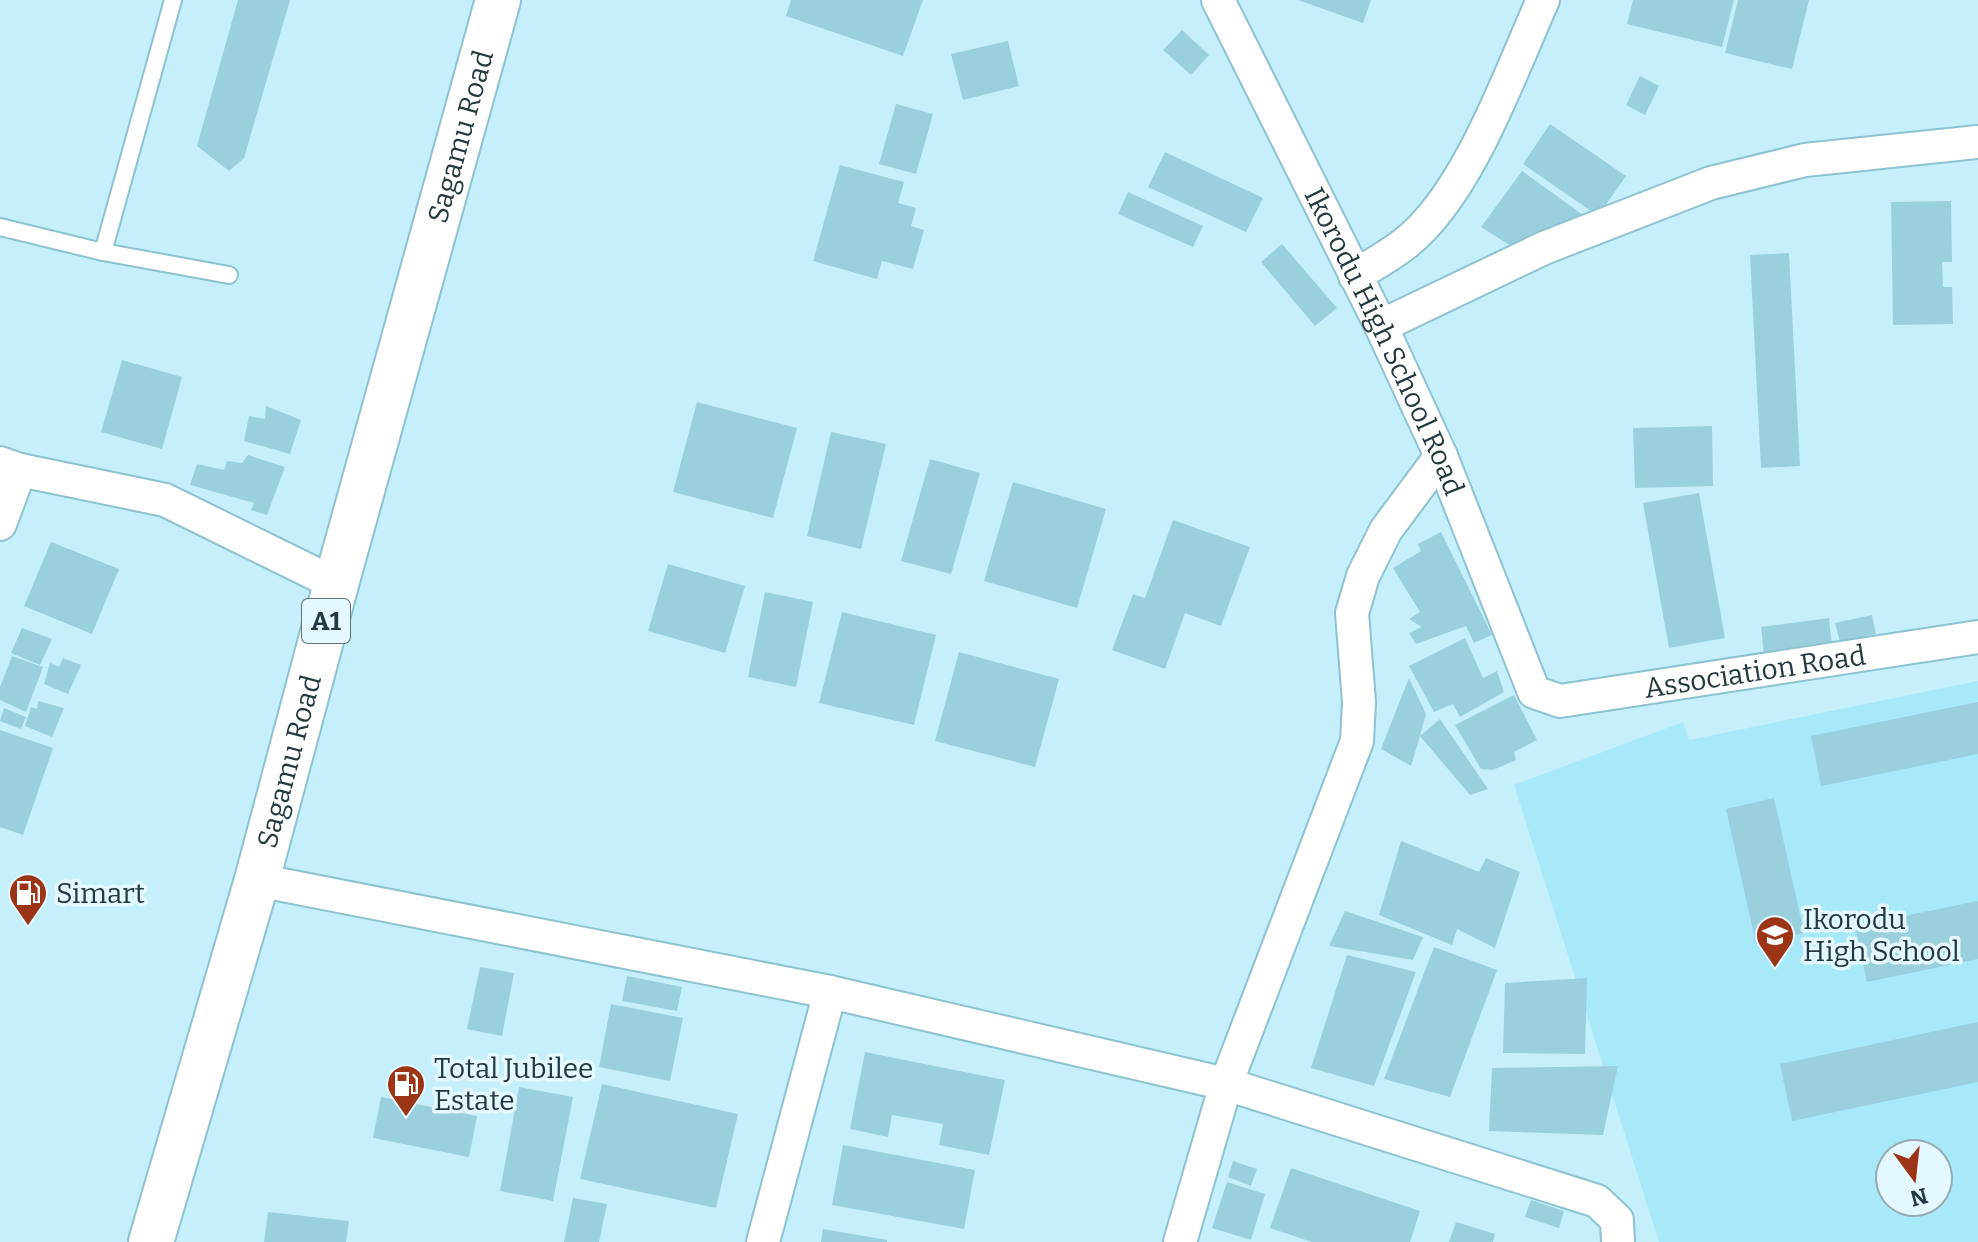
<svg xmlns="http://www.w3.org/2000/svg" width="1978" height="1242" font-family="Bitter,serif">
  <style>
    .built { fill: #a7e8f9; fill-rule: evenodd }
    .building { fill: #9acfde }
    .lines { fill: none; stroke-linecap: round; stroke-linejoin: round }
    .service-casing { stroke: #8dc2d0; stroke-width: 20 }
    .minor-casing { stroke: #8dc2d0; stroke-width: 36 }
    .trunk-casing { stroke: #8dc2d0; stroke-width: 48 }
    .service { stroke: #fff; stroke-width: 16 }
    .minor { stroke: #fff; stroke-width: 32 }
    .trunk { stroke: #fff; stroke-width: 44 }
    .labels { text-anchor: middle; stroke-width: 7; stroke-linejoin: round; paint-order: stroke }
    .shield { fill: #e4f9ff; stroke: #5e7379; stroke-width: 2 }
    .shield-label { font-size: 26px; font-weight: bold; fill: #24393f }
    .street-label { font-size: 28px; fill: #24393f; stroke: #e4f9ff }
    .poi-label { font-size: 28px; fill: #24393f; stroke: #e4f9ff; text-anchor: start }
  </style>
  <rect width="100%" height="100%" fill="#c5f0fb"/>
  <path class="built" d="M1978,681V1242H1659L1514,785L1683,722L1689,740ZM1890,1154H1938V1202H1890Z"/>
  <g class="building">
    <polygon points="238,0 290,0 244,158 229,171 197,146"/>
    <polygon points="791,0 923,0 903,56 786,16"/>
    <polygon points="1298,0 1371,0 1363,23"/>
    <polygon points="1633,0 1734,0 1722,47 1627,24"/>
    <polygon points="1738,0 1809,0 1792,69 1725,53"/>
    <polygon points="1182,30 1209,55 1191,75 1163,50"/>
    <polygon points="1008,41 1019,86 963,100 951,54"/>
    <polygon points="1640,76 1659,86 1645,115 1626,105"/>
    <polygon points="896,104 933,114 916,174 879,164"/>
    <polygon points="1550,124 1626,176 1598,216 1523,164"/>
    <polygon points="1165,152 1263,198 1246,232 1148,187"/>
    <polygon points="840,165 904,182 898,203 916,208 911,226 924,230 913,269 882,261 877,279 813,261"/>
    <polygon points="1522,171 1590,220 1516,249 1481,227"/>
    <polygon points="1128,192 1203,226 1193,247 1118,214"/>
    <polygon points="1951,201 1952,262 1942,262 1943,287 1952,287 1953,324 1893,325 1891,202"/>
    <polygon points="1282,244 1337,308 1315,326 1261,262"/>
    <polygon points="1789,253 1800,466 1761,468 1750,255"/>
    <polygon points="122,360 182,377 162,449 101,432"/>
    <polygon points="697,402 797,428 773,518 673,492"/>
    <polygon points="266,406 301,420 290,454 244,441 249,416 265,419"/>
    <polygon points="1712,426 1713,486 1635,488 1633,428"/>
    <polygon points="831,432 886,444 861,549 807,536"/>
    <polygon points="248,455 285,467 267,515 251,510 254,503 190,485 197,464 224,470 227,461 242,463"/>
    <polygon points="930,459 980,473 951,574 901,561"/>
    <polygon points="1013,482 1106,509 1077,608 984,581"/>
    <polygon points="1699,493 1725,638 1669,648 1643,503"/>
    <polygon points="1173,520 1250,547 1221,626 1185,613 1165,669 1112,650 1133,594 1145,598"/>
    <polygon points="1441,532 1492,635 1474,643 1466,626 1416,644 1409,633 1422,627 1409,619 1420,612 1393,568 1421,551 1418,544"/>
    <polygon points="51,542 119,569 92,634 24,606"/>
    <polygon points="668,564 745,586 725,653 648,631"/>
    <polygon points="765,592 813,602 796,687 748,677"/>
    <polygon points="842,612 936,635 914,725 819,703"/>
    <polygon points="1872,615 1876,634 1840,642 1835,623"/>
    <polygon points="1829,618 1832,647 1764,655 1761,627"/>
    <polygon points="22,628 52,639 40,665 11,653"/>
    <polygon points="1465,638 1483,678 1497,671 1504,692 1460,717 1453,704 1434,712 1409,666"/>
    <polygon points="959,652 1059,679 1035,767 935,741"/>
    <polygon points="12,656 43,667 26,712 0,700 0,687"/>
    <polygon points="63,658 81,665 68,694 44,684 50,663 59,667"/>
    <polygon points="1409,678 1426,714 1420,736 1440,719 1488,789 1470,795 1420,736 1411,766 1381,749"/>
    <polygon points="1514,695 1537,740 1514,752 1516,760 1493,770 1481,769 1455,725"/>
    <polygon points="38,701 64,708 52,737 25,726 31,707 37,709"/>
    <polygon points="1978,702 1978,754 1821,786 1811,736"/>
    <polygon points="4,708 26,717 21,729 0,721"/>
    <polygon points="0,730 53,748 23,835 0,827"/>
    <polygon points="1774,798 1804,933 1756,944 1726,809"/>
    <polygon points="1401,841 1479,872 1486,858 1520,872 1495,948 1457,929 1452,945 1379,915"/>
    <polygon points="1978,901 1978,959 1867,982 1855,926"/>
    <polygon points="1345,911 1423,937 1413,960 1329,946"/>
    <polygon points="1434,947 1497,970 1450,1097 1384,1079"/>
    <polygon points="1347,955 1416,972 1374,1086 1311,1068"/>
    <polygon points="480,967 514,973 502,1036 467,1029"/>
    <polygon points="627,976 682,987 677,1011 622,1001"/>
    <polygon points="1587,978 1585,1054 1503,1053 1505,983"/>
    <polygon points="611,1004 683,1018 670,1081 599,1067"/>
    <polygon points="1978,1022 1978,1082 1792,1121 1780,1064"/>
    <polygon points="865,1052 1005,1080 989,1155 939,1145 943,1124 892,1115 888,1137 850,1129"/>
    <polygon points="1618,1066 1603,1135 1489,1131 1492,1068"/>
    <polygon points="602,1084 738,1114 716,1208 580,1179"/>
    <polygon points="519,1087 573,1097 553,1201 500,1191"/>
    <polygon points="381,1097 477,1116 469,1157 373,1138"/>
    <polygon points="843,1145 975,1170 964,1229 832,1205"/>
    <polygon points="1233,1161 1257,1169 1251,1186 1228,1177"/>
    <polygon points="1291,1168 1420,1211 1410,1242 1312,1242 1270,1228"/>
    <polygon points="1227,1182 1265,1194 1251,1240 1212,1228"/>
    <polygon points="573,1198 607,1204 599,1242 564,1242"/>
    <polygon points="1531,1200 1564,1211 1559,1228 1525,1217"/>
    <polygon points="268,1212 349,1221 346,1242 264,1242"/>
    <polygon points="1456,1222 1495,1234 1493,1242 1449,1242"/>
    <polygon points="823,1229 887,1240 887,1242 821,1242"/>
  </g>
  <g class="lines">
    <defs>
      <g id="service">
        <polyline points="0,227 103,252 229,275"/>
        <polyline points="103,252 173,0"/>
      </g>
      <g id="minor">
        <path id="s1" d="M1218,0L1381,326L1441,456L1534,692L1560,701L1978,637"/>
        <path d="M1355,276C1372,265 1391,255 1407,242C1469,192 1510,73 1543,0"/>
        <polyline points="1381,326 1544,248 1711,183 1805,160 1978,142"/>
        <polyline points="0,463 20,470 165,500 336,584"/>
        <polyline points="0,524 20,470"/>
        <polyline points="257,880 830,992 1226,1084 1597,1201 1617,1220 1618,1242"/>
        <polyline points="763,1242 830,992"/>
        <polyline points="1180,1242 1226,1084 1357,741 1359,702 1352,613 1363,576 1386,530 1441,456"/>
      </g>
      <g id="trunk">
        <path id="s2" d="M151,1242L257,880L336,584L498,0"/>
      </g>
    </defs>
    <use href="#service" class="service-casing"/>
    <use href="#minor" class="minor-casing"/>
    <use href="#trunk" class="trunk-casing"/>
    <use href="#service" class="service"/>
    <use href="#minor" class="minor"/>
    <use href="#trunk" class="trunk"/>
  </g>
  <defs>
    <symbol id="fuel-pin" viewBox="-11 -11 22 30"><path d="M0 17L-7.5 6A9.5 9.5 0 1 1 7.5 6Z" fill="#9c3516" stroke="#e4f9ff"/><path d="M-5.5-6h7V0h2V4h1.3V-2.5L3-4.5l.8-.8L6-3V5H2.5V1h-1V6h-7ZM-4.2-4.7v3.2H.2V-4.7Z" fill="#fff"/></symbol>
    <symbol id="school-pin" viewBox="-11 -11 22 30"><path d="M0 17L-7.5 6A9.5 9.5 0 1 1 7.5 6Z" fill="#9c3516" stroke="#e4f9ff"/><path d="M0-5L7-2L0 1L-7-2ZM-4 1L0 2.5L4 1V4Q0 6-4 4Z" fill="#fff"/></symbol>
  </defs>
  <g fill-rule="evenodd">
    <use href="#fuel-pin" x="6" y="871" width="44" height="60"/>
    <use href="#school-pin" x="1753" y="913" width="44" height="60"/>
    <use href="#fuel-pin" x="384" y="1062" width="44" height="60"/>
  </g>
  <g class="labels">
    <rect class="shield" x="302" y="599" width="48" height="44" rx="6"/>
    <g class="shield-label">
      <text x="326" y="630">A1</text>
    </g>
    <g class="street-label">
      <text dy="10" stroke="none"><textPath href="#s2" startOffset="1148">Sagamu Road</textPath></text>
      <text dy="10" stroke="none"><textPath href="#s1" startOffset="380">Ikorodu High School Road</textPath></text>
      <text dy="10" stroke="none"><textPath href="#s1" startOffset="986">Association Road</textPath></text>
      <text dy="10" stroke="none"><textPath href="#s2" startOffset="500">Sagamu Road</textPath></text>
    </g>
    <g class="poi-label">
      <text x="56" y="903">Simart</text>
      <text x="1803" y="929">Ikorodu<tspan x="1803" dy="32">High School</tspan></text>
      <text x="434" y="1078">Total Jubilee<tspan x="434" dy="32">Estate</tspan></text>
    </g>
  </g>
  <g transform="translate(1914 1178) rotate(165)"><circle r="38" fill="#e4f9ff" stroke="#97acb2" stroke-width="2"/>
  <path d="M0-6L14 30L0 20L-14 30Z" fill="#9c3516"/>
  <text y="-12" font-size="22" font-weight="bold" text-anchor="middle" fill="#24393f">N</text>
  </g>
</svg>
